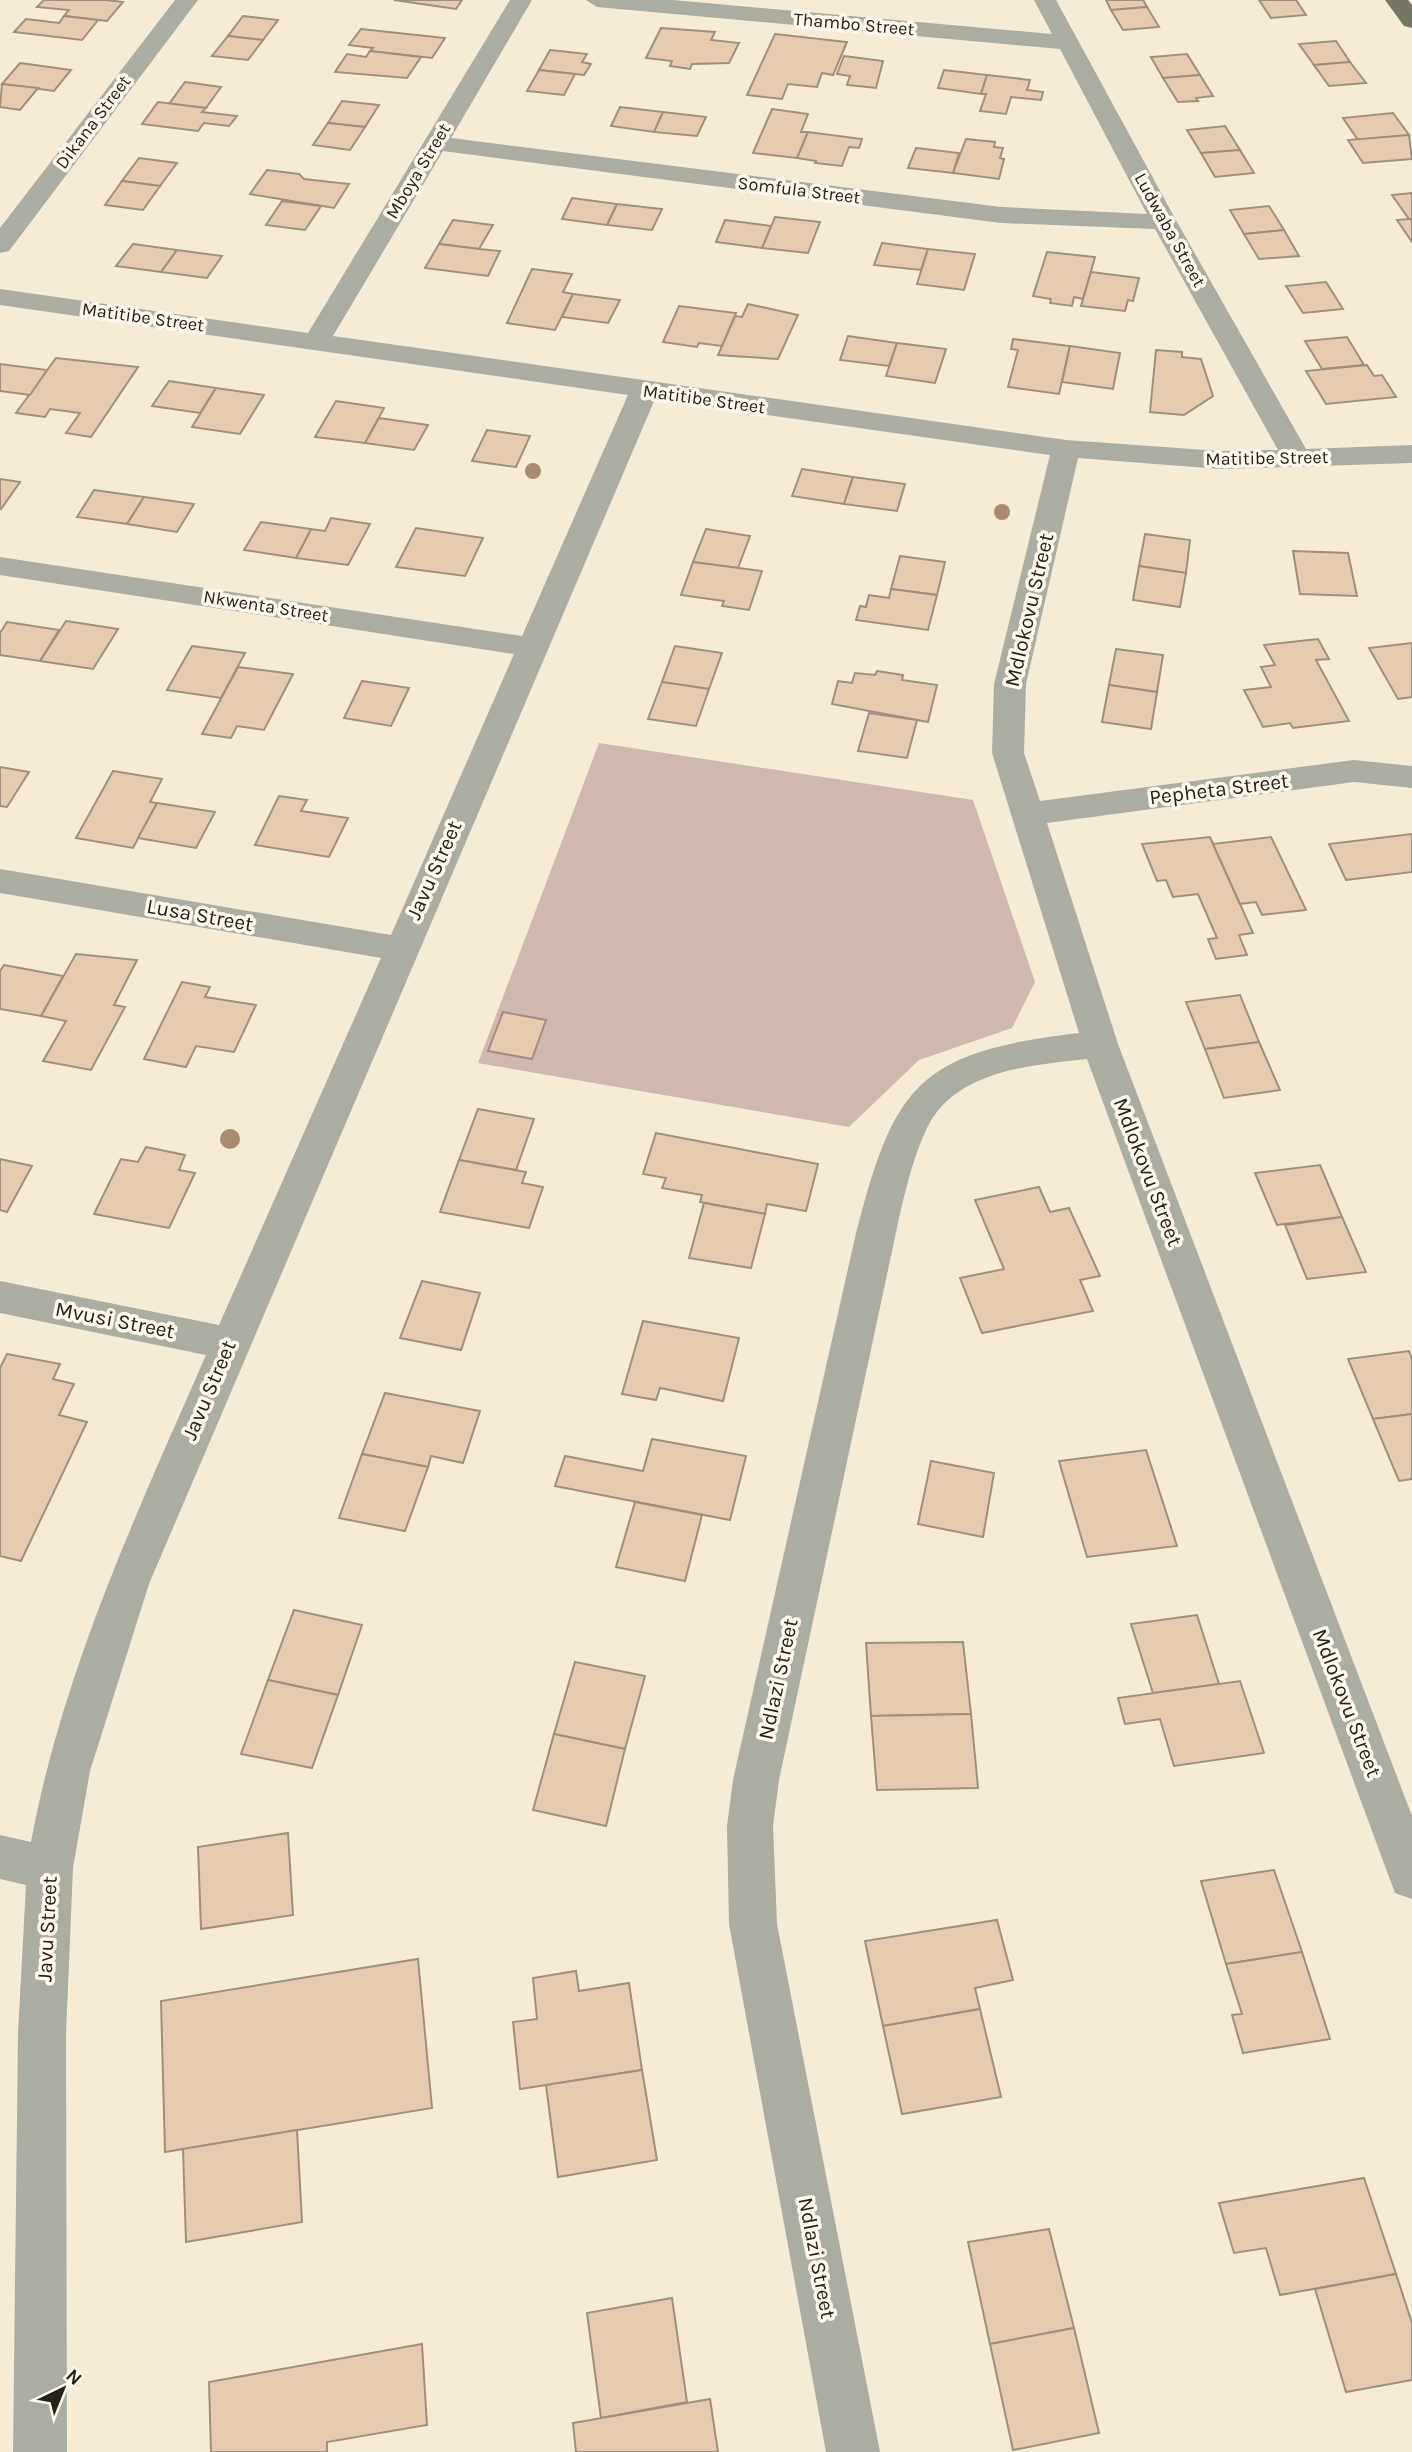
<svg xmlns="http://www.w3.org/2000/svg" width="1412" height="2452" font-family="Karla,sans-serif">
  <style>
    .green { fill: #cfb8af }
    .building { fill: #e6cbb3; stroke: #a08f81; stroke-width: 2 }
    .lines { fill: none; stroke-linecap: round; stroke-linejoin: round }
    .minor { fill: #abaca2; fill-rule: evenodd }
    .major { fill: #767665; fill-rule: evenodd }
    .tree { fill: #a98a75 }
    .labels { text-anchor: middle; stroke-width: 7; stroke-linejoin: round; paint-order: stroke }
    .far-street-label { font-size: 18px; fill: #242119; stroke: #fef9ec }
    .street-label { font-size: 21px; fill: #242119; stroke: #fef9ec }
  </style>
  <rect width="100%" height="100%" fill="#f5ebd6"/>
  <polygon class="green" points="599,743 973,800 1035,982 1012,1028 919,1060 849,1127 478,1063"/>
  <g class="building">
    <polygon points="44,0 106,0 123,2 107,21 64,16 69,10 37,7"/>
    <polygon points="394,0 462,0 456,9"/>
    <polygon points="1106,0 1143,0 1147,7 1111,10"/>
    <polygon points="1259,0 1296,0 1306,15 1271,18"/>
    <polygon points="1147,7 1159,27 1123,30 1111,10"/>
    <polygon points="64,16 98,20 82,40 14,32 26,19 59,23"/>
    <polygon points="243,16 278,20 263,40 228,36"/>
    <polygon points="661,28 715,32 711,40 739,43 729,63 692,64 690,69 670,66 672,61 646,58"/>
    <polygon points="361,29 445,38 432,58 370,51 373,48 349,45"/>
    <polygon points="775,34 847,42 833,75 822,73 817,87 788,84 782,99 747,95"/>
    <polygon points="228,36 263,40 248,60 212,56"/>
    <polygon points="1336,41 1350,62 1314,65 1299,44"/>
    <polygon points="550,50 587,54 582,62 591,64 584,75 539,70"/>
    <polygon points="370,51 421,57 407,78 335,72 347,54 366,57"/>
    <polygon points="1187,54 1200,75 1163,78 1151,57"/>
    <polygon points="844,56 883,61 876,88 847,85 850,76 837,74"/>
    <polygon points="1350,62 1366,83 1329,86 1314,65"/>
    <polygon points="20,63 71,70 54,91 2,84"/>
    <polygon points="539,70 575,74 564,95 527,91"/>
    <polygon points="944,70 987,75 981,94 938,88"/>
    <polygon points="987,75 1030,80 1027,90 1043,92 1041,100 1011,97 1006,114 980,111 986,94 981,94"/>
    <polygon points="1200,75 1213,96 1196,98 1198,101 1178,102 1163,78"/>
    <polygon points="185,82 221,87 206,108 169,104"/>
    <polygon points="2,84 38,88 20,110 0,107"/>
    <polygon points="342,101 379,105 365,127 328,123"/>
    <polygon points="158,102 206,108 202,112 237,116 229,126 204,123 198,131 142,124"/>
    <polygon points="620,107 663,112 654,132 611,126"/>
    <polygon points="772,109 808,114 801,132 808,132 797,158 753,153"/>
    <polygon points="663,112 706,117 697,136 654,132"/>
    <polygon points="1393,113 1409,135 1358,140 1343,118"/>
    <polygon points="328,123 365,127 350,150 313,145"/>
    <polygon points="1225,126 1240,150 1201,153 1187,130"/>
    <polygon points="808,132 862,139 859,148 849,147 842,166 815,163 816,161 797,158"/>
    <polygon points="1409,135 1412,159 1363,163 1348,140"/>
    <polygon points="966,139 995,142 994,147 1003,148 1000,158 1004,159 999,179 953,173"/>
    <polygon points="916,148 959,153 953,173 908,168"/>
    <polygon points="1240,150 1254,173 1215,177 1201,153"/>
    <polygon points="139,158 177,163 160,186 122,181"/>
    <polygon points="267,170 299,174 304,179 349,184 334,208 250,194"/>
    <polygon points="122,181 160,186 143,210 105,205"/>
    <polygon points="1412,193 1412,219 1409,219 1392,195"/>
    <polygon points="572,198 617,204 607,225 562,219"/>
    <polygon points="282,201 321,206 305,230 266,225"/>
    <polygon points="617,204 662,209 652,230 607,225"/>
    <polygon points="1269,206 1284,230 1244,234 1230,210"/>
    <polygon points="775,217 820,222 808,253 762,248"/>
    <polygon points="1409,219 1412,219 1412,242 1397,220"/>
    <polygon points="453,220 493,225 479,249 439,244"/>
    <polygon points="725,220 771,226 762,248 716,242"/>
    <polygon points="1284,230 1299,256 1259,259 1244,234"/>
    <polygon points="882,243 928,249 921,270 874,265"/>
    <polygon points="133,244 177,250 161,272 116,266"/>
    <polygon points="439,244 479,249 500,251 488,276 425,268"/>
    <polygon points="928,249 975,254 964,290 917,284"/>
    <polygon points="177,250 222,256 207,278 161,272"/>
    <polygon points="1047,252 1095,257 1083,299 1074,297 1072,306 1050,303 1051,299 1033,296"/>
    <polygon points="532,269 572,274 563,292 573,294 555,330 507,323"/>
    <polygon points="1091,272 1139,278 1133,301 1128,300 1125,311 1081,306"/>
    <polygon points="1326,282 1343,309 1303,313 1286,286"/>
    <polygon points="573,294 620,300 608,323 562,317"/>
    <polygon points="748,304 798,315 778,359 718,355 735,316 742,317"/>
    <polygon points="679,306 736,313 722,346 699,343 697,347 663,342"/>
    <polygon points="848,336 897,343 889,366 840,360"/>
    <polygon points="1347,337 1364,365 1322,369 1305,341"/>
    <polygon points="1013,339 1070,346 1059,394 1008,387 1018,350 1011,349"/>
    <polygon points="897,343 946,349 935,383 886,376"/>
    <polygon points="1070,346 1120,353 1113,389 1062,382"/>
    <polygon points="1156,350 1182,352 1182,357 1201,359 1213,396 1184,415 1150,412"/>
    <polygon points="56,358 138,367 91,437 66,433 80,413 50,409 45,417 16,413"/>
    <polygon points="0,364 47,370 30,395 0,391"/>
    <polygon points="1367,365 1374,376 1382,375 1396,397 1326,404 1306,371"/>
    <polygon points="169,381 216,388 200,413 152,406"/>
    <polygon points="216,388 264,395 240,434 192,427"/>
    <polygon points="336,401 384,408 365,443 315,437"/>
    <polygon points="379,418 428,425 414,450 365,443"/>
    <polygon points="487,430 530,436 516,467 472,461"/>
    <polygon points="802,469 853,477 844,504 792,496"/>
    <polygon points="853,477 905,484 897,511 844,504"/>
    <polygon points="0,479 20,482 1,509 0,509"/>
    <polygon points="94,490 144,497 127,524 77,517"/>
    <polygon points="144,497 194,504 177,532 127,524"/>
    <polygon points="331,518 370,524 348,565 296,558 311,529 325,531"/>
    <polygon points="261,522 311,529 296,558 244,550"/>
    <polygon points="416,528 483,538 465,576 396,567"/>
    <polygon points="706,529 750,536 738,568 693,562"/>
    <polygon points="1145,534 1190,540 1186,573 1139,566"/>
    <polygon points="1293,551 1348,553 1357,596 1300,594"/>
    <polygon points="900,556 945,562 937,595 891,589"/>
    <polygon points="693,562 762,571 749,610 722,606 724,601 681,595"/>
    <polygon points="1139,566 1186,573 1180,607 1133,600"/>
    <polygon points="891,589 937,595 928,630 856,620 860,606 866,607 869,595 889,598"/>
    <polygon points="66,621 118,629 93,669 40,661"/>
    <polygon points="7,622 59,630 40,661 0,655 0,633"/>
    <polygon points="1318,639 1329,659 1316,660 1349,721 1293,728 1290,723 1263,727 1244,690 1271,687 1261,667 1275,665 1264,645"/>
    <polygon points="1412,643 1412,697 1398,699 1369,648"/>
    <polygon points="192,646 245,653 221,698 167,690"/>
    <polygon points="675,646 722,653 709,689 662,682"/>
    <polygon points="1116,649 1163,655 1157,692 1109,685"/>
    <polygon points="238,667 293,674 264,730 237,726 231,738 202,734"/>
    <polygon points="877,671 903,675 902,680 937,685 928,722 832,704 838,681 852,683 855,673 875,675"/>
    <polygon points="362,681 409,688 391,726 344,718"/>
    <polygon points="662,682 709,689 696,726 648,719"/>
    <polygon points="1109,685 1157,692 1151,729 1102,722"/>
    <polygon points="869,713 917,720 907,758 858,751"/>
    <polygon points="0,767 29,772 7,807 0,806"/>
    <polygon points="113,771 162,779 150,802 157,803 133,848 76,838"/>
    <polygon points="279,796 307,800 301,811 348,818 329,857 255,845"/>
    <polygon points="157,803 215,812 196,848 138,838"/>
    <polygon points="1412,834 1412,872 1346,880 1329,844"/>
    <polygon points="1210,837 1253,933 1239,935 1247,955 1216,959 1208,939 1217,938 1198,894 1173,897 1166,880 1157,881 1142,844"/>
    <polygon points="1271,837 1306,910 1262,915 1256,902 1240,904 1213,844"/>
    <polygon points="76,954 137,960 114,1005 125,1007 91,1070 43,1061 66,1021 41,1016"/>
    <polygon points="4,965 63,976 41,1016 0,1009 0,971"/>
    <polygon points="182,982 210,987 205,997 256,1005 234,1052 196,1046 186,1067 144,1059"/>
    <polygon points="1240,995 1259,1042 1205,1049 1186,1002"/>
    <polygon points="503,1012 546,1020 532,1059 488,1051"/>
    <polygon points="1259,1042 1280,1090 1224,1098 1205,1049"/>
    <polygon points="478,1109 534,1119 516,1170 459,1160"/>
    <polygon points="656,1133 818,1164 806,1211 767,1204 765,1214 700,1202 702,1195 662,1188 666,1178 643,1174"/>
    <polygon points="146,1147 185,1155 179,1170 195,1173 169,1228 94,1214 121,1159 138,1162"/>
    <polygon points="0,1159 32,1166 7,1212 0,1210"/>
    <polygon points="459,1160 526,1172 522,1183 543,1187 529,1228 440,1212"/>
    <polygon points="1320,1165 1342,1217 1277,1225 1255,1173"/>
    <polygon points="1039,1187 1050,1212 1069,1208 1100,1276 1080,1280 1093,1311 982,1333 960,1278 1004,1269 975,1200"/>
    <polygon points="704,1203 765,1214 751,1268 689,1258"/>
    <polygon points="1342,1217 1366,1272 1307,1279 1285,1225"/>
    <polygon points="422,1281 480,1293 461,1350 400,1338"/>
    <polygon points="643,1321 739,1338 723,1401 660,1388 656,1400 622,1394"/>
    <polygon points="1409,1351 1412,1359 1412,1414 1373,1419 1348,1359"/>
    <polygon points="7,1354 60,1364 53,1379 74,1384 59,1415 87,1422 21,1561 0,1556 0,1368"/>
    <polygon points="385,1393 480,1411 463,1463 431,1456 428,1467 362,1454"/>
    <polygon points="1412,1414 1412,1479 1399,1481 1373,1419"/>
    <polygon points="652,1439 746,1456 730,1520 555,1486 565,1456 643,1471"/>
    <polygon points="1146,1450 1177,1546 1087,1557 1059,1461"/>
    <polygon points="362,1454 428,1467 405,1531 339,1518"/>
    <polygon points="931,1461 994,1473 983,1537 918,1524"/>
    <polygon points="635,1502 702,1515 685,1581 616,1567"/>
    <polygon points="294,1610 362,1625 338,1695 268,1680"/>
    <polygon points="1197,1615 1219,1684 1153,1693 1131,1624"/>
    <polygon points="963,1642 971,1714 871,1716 866,1643"/>
    <polygon points="575,1662 645,1676 625,1749 554,1734"/>
    <polygon points="268,1680 338,1695 312,1768 241,1754"/>
    <polygon points="1240,1681 1264,1753 1174,1766 1160,1719 1125,1724 1118,1698"/>
    <polygon points="971,1714 978,1788 877,1790 871,1716"/>
    <polygon points="554,1734 625,1749 606,1826 533,1810"/>
    <polygon points="288,1833 293,1915 201,1929 198,1847"/>
    <polygon points="1274,1870 1302,1952 1226,1964 1201,1881"/>
    <polygon points="997,1920 1013,1980 975,1988 980,2009 883,2026 865,1941"/>
    <polygon points="1302,1952 1330,2039 1243,2053 1232,2015 1242,2014 1226,1964"/>
    <polygon points="418,1959 432,2108 165,2152 161,2001"/>
    <polygon points="576,1971 579,1991 629,1983 642,2070 520,2089 513,2022 537,2019 533,1978"/>
    <polygon points="980,2009 1001,2097 902,2114 883,2026"/>
    <polygon points="642,2070 657,2160 558,2177 546,2085"/>
    <polygon points="297,2130 302,2222 186,2242 183,2149"/>
    <polygon points="1364,2178 1396,2274 1280,2295 1266,2248 1234,2253 1219,2203"/>
    <polygon points="1049,2229 1074,2328 990,2344 968,2242"/>
    <polygon points="1396,2274 1412,2323 1412,2380 1346,2392 1315,2289"/>
    <polygon points="672,2298 687,2402 601,2418 587,2313"/>
    <polygon points="1074,2328 1099,2433 1013,2450 990,2344"/>
    <polygon points="422,2344 427,2425 327,2442 327,2452 211,2452 209,2382"/>
    <polygon points="710,2399 718,2452 576,2452 573,2423"/>
  </g>
  <g class="lines">
    <g class="minor">
      <polygon points="175,0 198,0 9,251 0,253 0,228"/>
      <path d="M510,0H532L451,138L1001,207L1147,214L1060,49L597,7L586,0H673L1052,34L1034,0H1056L1177,222L1306,449L1412,445V463L1220,469L1078,458L1026,684L1024,753L1040,801L1354,760L1412,766V788L1354,782L1047,823L1118,1044L1412,1816V1899L1395,1893L1389,1877L1087,1059C1033,1065 957,1070 928,1126C915,1152 908,1181 901,1209L779,1780L773,1826L777,1924L880,2452H826L729,1924L727,1826L733,1780L854,1242C893,1087 915,1052 1079,1033L992,753L994,684L1050,455L655,399L149,1584L90,1771L73,1868L66,2033L67,2452H13L18,2033L26,1885L0,1879V1835L31,1842C63,1670 137,1513 206,1355L0,1313V1281L219,1325L381,958L0,893V869L391,935L514,654L0,575V557L522,636L628,395L0,305V289L308,333ZM443,151L1001,223L1155,229L1278,450L1220,451L1066,440L333,336Z"/>
    </g>
    <polygon class="major" points="1385,0 1408,0 1412,5 1412,28 1404,26"/>
  </g>
  <g class="tree">
    <circle cx="533" cy="471" r="8"/>
    <circle cx="1002" cy="512" r="8"/>
    <circle cx="230" cy="1139" r="10"/>
  </g>
  <g class="labels">
    <g class="far-street-label">
      <text transform="translate(854 24) rotate(5)" y="6">Thambo Street</text>
      <text transform="translate(93 122) rotate(-53)" y="6">Dikana Street</text>
      <text transform="translate(418 171) rotate(-59)" y="6">Mboya Street</text>
      <text transform="translate(799 190) rotate(7)" y="6">Somfula Street</text>
      <text transform="translate(1170 230) rotate(61)" y="6">Ludwaba Street</text>
      <text transform="translate(143 317) rotate(8)" y="6">Matitibe Street</text>
      <text transform="translate(704 399) rotate(8)" y="6">Matitibe Street</text>
      <text transform="translate(1267 458) rotate(-1)" y="6">Matitibe Street</text>
      <text transform="translate(266 606) rotate(9)" y="6">Nkwenta Street</text>
    </g>
    <g class="street-label">
      <text transform="translate(1029 610) rotate(-77)" y="7">Mdlokovu Street</text>
      <text transform="translate(1219 789) rotate(-7)" y="7">Pepheta Street</text>
      <text transform="translate(434 870) rotate(-66)" y="7">Javu Street</text>
      <text transform="translate(200 915) rotate(10)" y="7">Lusa Street</text>
      <text transform="translate(1148 1172) rotate(69)" y="7">Mdlokovu Street</text>
      <text transform="translate(115 1320) rotate(11)" y="7">Mvusi Street</text>
      <text transform="translate(209 1390) rotate(-67)" y="7">Javu Street</text>
      <text transform="translate(778 1679) rotate(-78)" y="7">Ndlazi Street</text>
      <text transform="translate(1347 1703) rotate(69)" y="7">Mdlokovu Street</text>
      <text transform="translate(47 1929) rotate(-87)" y="7">Javu Street</text>
      <text transform="translate(817 2258) rotate(79)" y="7">Ndlazi Street</text>
    </g>
  </g>
  <g transform="translate(63 2389) rotate(43)" stroke="#fef9ec" stroke-width="5" paint-order="stroke">
  <path d="M0-5L12 26L0 18L-12 26Z" fill="#242119"/>
  <text y="-10" font-size="19" font-weight="bold" text-anchor="middle" fill="#242119">N</text>
  </g>
</svg>
